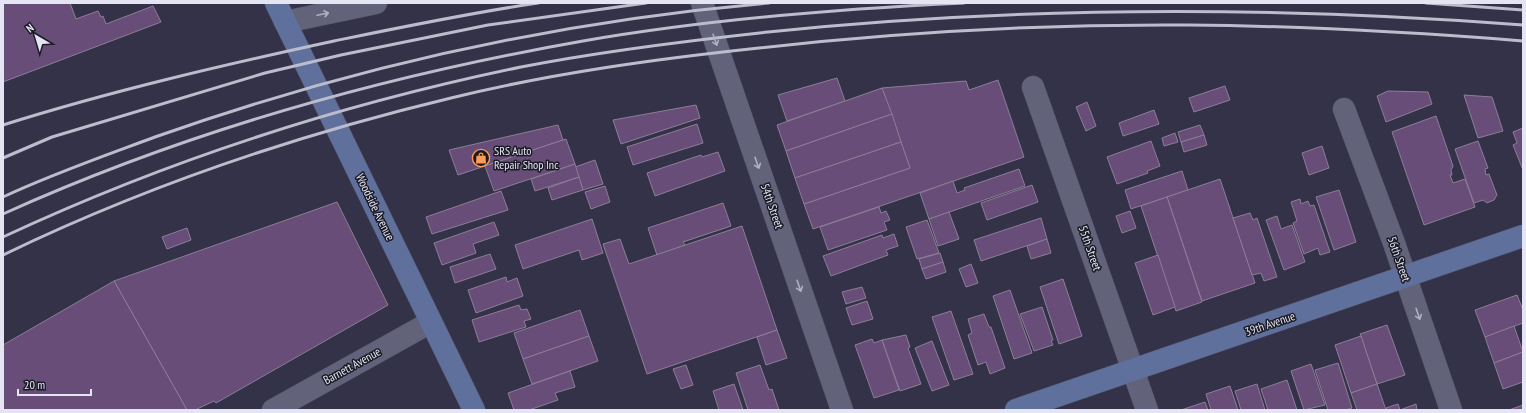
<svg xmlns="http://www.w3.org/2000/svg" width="1526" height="413" font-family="'PT Sans Narrow',sans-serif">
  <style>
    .building { fill: #674d78; stroke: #8c7e96 }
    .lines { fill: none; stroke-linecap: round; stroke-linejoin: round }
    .street-casing { stroke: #4f4f61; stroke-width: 23 }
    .secondary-casing { stroke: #4f4f61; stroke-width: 23 }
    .street { stroke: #62627b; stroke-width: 22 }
    .secondary { stroke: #60709c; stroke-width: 22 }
    .rail { stroke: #bcbccc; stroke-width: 3 }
    .oneway { stroke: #b0b0c3 }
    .labels { text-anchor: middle; stroke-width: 3; stroke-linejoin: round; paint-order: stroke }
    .poi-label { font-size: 12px; fill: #e4e4f3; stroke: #1b1b26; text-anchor: start }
    .street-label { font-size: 12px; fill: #e4e4f3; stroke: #1b1b26 }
  </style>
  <rect width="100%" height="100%" fill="#333249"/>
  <g class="building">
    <polygon points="3,3 70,3 76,19 98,11 101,17 103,16 106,24 153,6 161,22 3,82"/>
    <polygon points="837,78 845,101 787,121 778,95"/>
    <polygon points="998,80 1024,157 813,229 804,204 910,168 882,88 966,81 969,90"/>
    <polygon points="1225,86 1230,100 1194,112 1189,98"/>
    <polygon points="882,88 892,114 786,151 777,125"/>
    <polygon points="1388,91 1428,92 1432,104 1386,122 1377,96"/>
    <polygon points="1464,95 1492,97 1503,131 1478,138"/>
    <polygon points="1087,102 1096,126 1086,131 1076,107"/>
    <polygon points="696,105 700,118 621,144 613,120"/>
    <polygon points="1154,110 1159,124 1123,136 1119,123"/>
    <polygon points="892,114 901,142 795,178 786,151"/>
    <polygon points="1436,116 1453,166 1451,170 1452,175 1450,175 1453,183 1465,179 1475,207 1424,225 1392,132"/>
    <polygon points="697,124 703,143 633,165 627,147"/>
    <polygon points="558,125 563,140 458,175 449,150"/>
    <polygon points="1200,125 1204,135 1181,142 1178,132"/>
    <polygon points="1523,128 1523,170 1513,145 1517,143 1513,132"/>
    <polygon points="1175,133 1178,142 1164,146 1162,138"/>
    <polygon points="1204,135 1207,145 1184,152 1181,142"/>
    <polygon points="566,139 575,164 494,191 485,166"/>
    <polygon points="1151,141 1160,166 1147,171 1148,173 1117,184 1107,157"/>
    <polygon points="1478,141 1488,168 1485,169 1486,175 1489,174 1497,195 1494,200 1487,203 1483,200 1474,203 1455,149"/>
    <polygon points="901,142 910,168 804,204 795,178"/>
    <polygon points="1322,146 1329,168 1309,175 1302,153"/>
    <polygon points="718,152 725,171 655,196 647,173 701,155 702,157"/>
    <polygon points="595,160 603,184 583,190 575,167"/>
    <polygon points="575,164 579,177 535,191 531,179"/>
    <polygon points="1019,169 1025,186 929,219 920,193 953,181 957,193 965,190 964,188"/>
    <polygon points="1182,171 1188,190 1131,209 1125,190"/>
    <polygon points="579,177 583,190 552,200 548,188"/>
    <polygon points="1220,179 1255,283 1202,301 1167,197"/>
    <polygon points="1032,185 1038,202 987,220 981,203"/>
    <polygon points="605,186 610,202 591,209 585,192"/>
    <polygon points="1339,190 1356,242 1334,250 1316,197"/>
    <polygon points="501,191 508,210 432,234 426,217"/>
    <polygon points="1167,197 1202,302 1176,311 1141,206"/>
    <polygon points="1300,199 1301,204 1308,201 1310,206 1314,205 1330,252 1320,255 1318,248 1304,254 1293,223 1297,221 1291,202"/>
    <polygon points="337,202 388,305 216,403 214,401 195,410 187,410 114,281"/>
    <polygon points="723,203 731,226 683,242 685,245 657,255 648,228"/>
    <polygon points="879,207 881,213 886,211 890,220 884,222 887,230 828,250 820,227"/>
    <polygon points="1130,211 1136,228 1122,233 1116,216"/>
    <polygon points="949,212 959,239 938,246 929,219"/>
    <polygon points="1250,213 1253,220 1257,218 1277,277 1264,281 1261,273 1252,275 1233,218"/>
    <polygon points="1277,216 1281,229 1292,225 1305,262 1284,270 1266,220"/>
    <polygon points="1041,218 1047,239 981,261 974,240"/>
    <polygon points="592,219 603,253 582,260 579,250 523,269 515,245"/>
    <polygon points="927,220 939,253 917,259 906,227"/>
    <polygon points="494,222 499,235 473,244 476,253 442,265 434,243"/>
    <polygon points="742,226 777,330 647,374 603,244 620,239 629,264"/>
    <polygon points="187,228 191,240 167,249 162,237"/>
    <polygon points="894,234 898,246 886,250 888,255 831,276 823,256 882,235 883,238"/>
    <polygon points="1047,239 1051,253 1031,259 1027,246"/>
    <polygon points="940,253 943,262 922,269 919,259"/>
    <polygon points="490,254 496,269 455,283 450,267"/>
    <polygon points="1158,255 1175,307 1153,315 1135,263"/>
    <polygon points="943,262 946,272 926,279 922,269"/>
    <polygon points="971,264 978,283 966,287 959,269"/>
    <polygon points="506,277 507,282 517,278 523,296 476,313 468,290"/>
    <polygon points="1063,279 1082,336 1059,344 1040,287"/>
    <polygon points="114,281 187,410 3,410 3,345"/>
    <polygon points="862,287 866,298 846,304 842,292"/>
    <polygon points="1010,290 1032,353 1014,359 993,296"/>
    <polygon points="1517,295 1523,310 1523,323 1485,337 1475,310"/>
    <polygon points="867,301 873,319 852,325 846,308"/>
    <polygon points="519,305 521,310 527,309 531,319 524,321 526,327 479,342 472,320"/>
    <polygon points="1042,307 1053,340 1051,341 1053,345 1034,351 1020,314"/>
    <polygon points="580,310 589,336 523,359 514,333"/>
    <polygon points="951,311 973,374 954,380 932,317"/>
    <polygon points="984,314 989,327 991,327 1005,368 990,374 986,362 978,365 968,335 972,333 968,319"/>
    <polygon points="1387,325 1405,375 1377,384 1360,334"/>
    <polygon points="1514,326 1523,352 1494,363 1485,337"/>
    <polygon points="777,330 787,358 766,365 757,337"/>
    <polygon points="906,335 910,347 908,348 921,384 900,391 882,340"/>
    <polygon points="589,336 598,361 532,384 523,359"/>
    <polygon points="1361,336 1377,384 1351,393 1335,345"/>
    <polygon points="872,339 874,343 882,340 899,390 874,398 855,345"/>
    <polygon points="932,341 949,385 932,391 915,348"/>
    <polygon points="1523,352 1523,382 1503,389 1494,363"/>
    <polygon points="1338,363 1352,408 1345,410 1328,410 1315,370"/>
    <polygon points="1311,364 1325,405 1304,410 1291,371"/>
    <polygon points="686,365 693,385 681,389 673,369"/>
    <polygon points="760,365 769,390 772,389 779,410 748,410 736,373"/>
    <polygon points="570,371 575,387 555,393 558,400 529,410 514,410 508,393"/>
    <polygon points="1287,380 1297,410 1268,410 1261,389"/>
    <polygon points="734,384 743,410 719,410 713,391"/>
    <polygon points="1257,384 1265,410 1241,410 1235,391"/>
    <polygon points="1377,384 1386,410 1357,410 1351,393"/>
    <polygon points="1230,386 1238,410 1211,410 1206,394"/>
    <polygon points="1205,402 1208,410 1181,410"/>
    <polygon points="1398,404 1400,410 1416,404 1417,410 1386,410 1386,408"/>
    <polygon points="1523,405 1523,410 1509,410"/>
  </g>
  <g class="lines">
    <defs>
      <g id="street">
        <polyline points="702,3 842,410"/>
        <polyline points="285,22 376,3"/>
        <polyline points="1033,87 1147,410"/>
        <polyline points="1344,109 1394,243 1451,410"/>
        <polyline points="273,410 431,322"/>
      </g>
      <g id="secondary">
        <polyline points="276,3 474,410"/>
        <polyline points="1016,410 1523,236"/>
      </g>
    </defs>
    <use href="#street" class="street-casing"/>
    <use href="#secondary" class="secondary-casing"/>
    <use href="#street" class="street"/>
    <use href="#secondary" class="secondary"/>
    <g class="rail">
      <polyline points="1426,3 1523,10"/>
      <path d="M3,125C111,91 223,65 334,41C402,27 469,13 538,3"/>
      <polyline points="3,158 52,137 265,73 341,55 488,25 646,3"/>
      <path d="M3,197C52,174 104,156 155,137C353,67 560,21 769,3"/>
      <path d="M3,214C187,131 384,76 583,41C709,19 836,9 964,3"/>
      <path d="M3,237C168,160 342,104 521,67C602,51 685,41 768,32C1019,6 1272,6 1523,25"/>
      <path d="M3,255C146,186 297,135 451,98C553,73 656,59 759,48C902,32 1045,24 1188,25C1300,26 1411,32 1523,41"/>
    </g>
  </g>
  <defs><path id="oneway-shaft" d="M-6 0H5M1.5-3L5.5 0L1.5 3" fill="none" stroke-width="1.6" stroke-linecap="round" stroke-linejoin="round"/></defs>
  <g class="oneway">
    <use href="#oneway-shaft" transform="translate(323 14) rotate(-12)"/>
    <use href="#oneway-shaft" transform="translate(715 40) rotate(71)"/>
    <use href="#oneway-shaft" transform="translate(757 163) rotate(71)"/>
    <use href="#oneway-shaft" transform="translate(799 286) rotate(71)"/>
    <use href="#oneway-shaft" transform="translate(1418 314) rotate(71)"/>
  </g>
  <defs>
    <symbol id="shop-ring" viewBox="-11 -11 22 22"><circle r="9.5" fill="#1b1b26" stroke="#fe9c57" stroke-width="1.5"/><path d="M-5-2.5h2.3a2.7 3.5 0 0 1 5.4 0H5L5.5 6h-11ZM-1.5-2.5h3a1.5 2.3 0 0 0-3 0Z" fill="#fe9c57"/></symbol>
  </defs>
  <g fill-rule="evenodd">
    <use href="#shop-ring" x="471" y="148" width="20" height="20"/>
  </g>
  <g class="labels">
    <g class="poi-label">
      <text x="494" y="155">SRS Auto<tspan x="494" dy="14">Repair Shop Inc</tspan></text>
    </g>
    <g class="street-label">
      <text transform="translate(772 206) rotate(71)" y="4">54th Street</text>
      <text transform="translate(375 207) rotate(64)" y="4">Woodside Avenue</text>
      <text transform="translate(1090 248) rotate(71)" y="4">55th Street</text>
      <text transform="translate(1399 259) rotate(71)" y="4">56th Street</text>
      <text transform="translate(1270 324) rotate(-19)" y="4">39th Avenue</text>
      <text transform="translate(352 366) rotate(-29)" y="4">Barnett Avenue</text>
    </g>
  </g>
  <rect width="1526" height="413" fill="none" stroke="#e4e4f3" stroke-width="8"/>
  <g transform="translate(36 36) rotate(322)" stroke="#1b1b26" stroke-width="3" paint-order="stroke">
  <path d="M0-3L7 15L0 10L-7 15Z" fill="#e4e4f3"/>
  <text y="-6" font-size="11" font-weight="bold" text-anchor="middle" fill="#e4e4f3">N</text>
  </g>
  <path d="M18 389v6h73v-6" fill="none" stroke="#e4e4f3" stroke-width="2"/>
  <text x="24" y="389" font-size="12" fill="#e4e4f3" stroke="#1b1b26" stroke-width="3" paint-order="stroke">20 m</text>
</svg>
